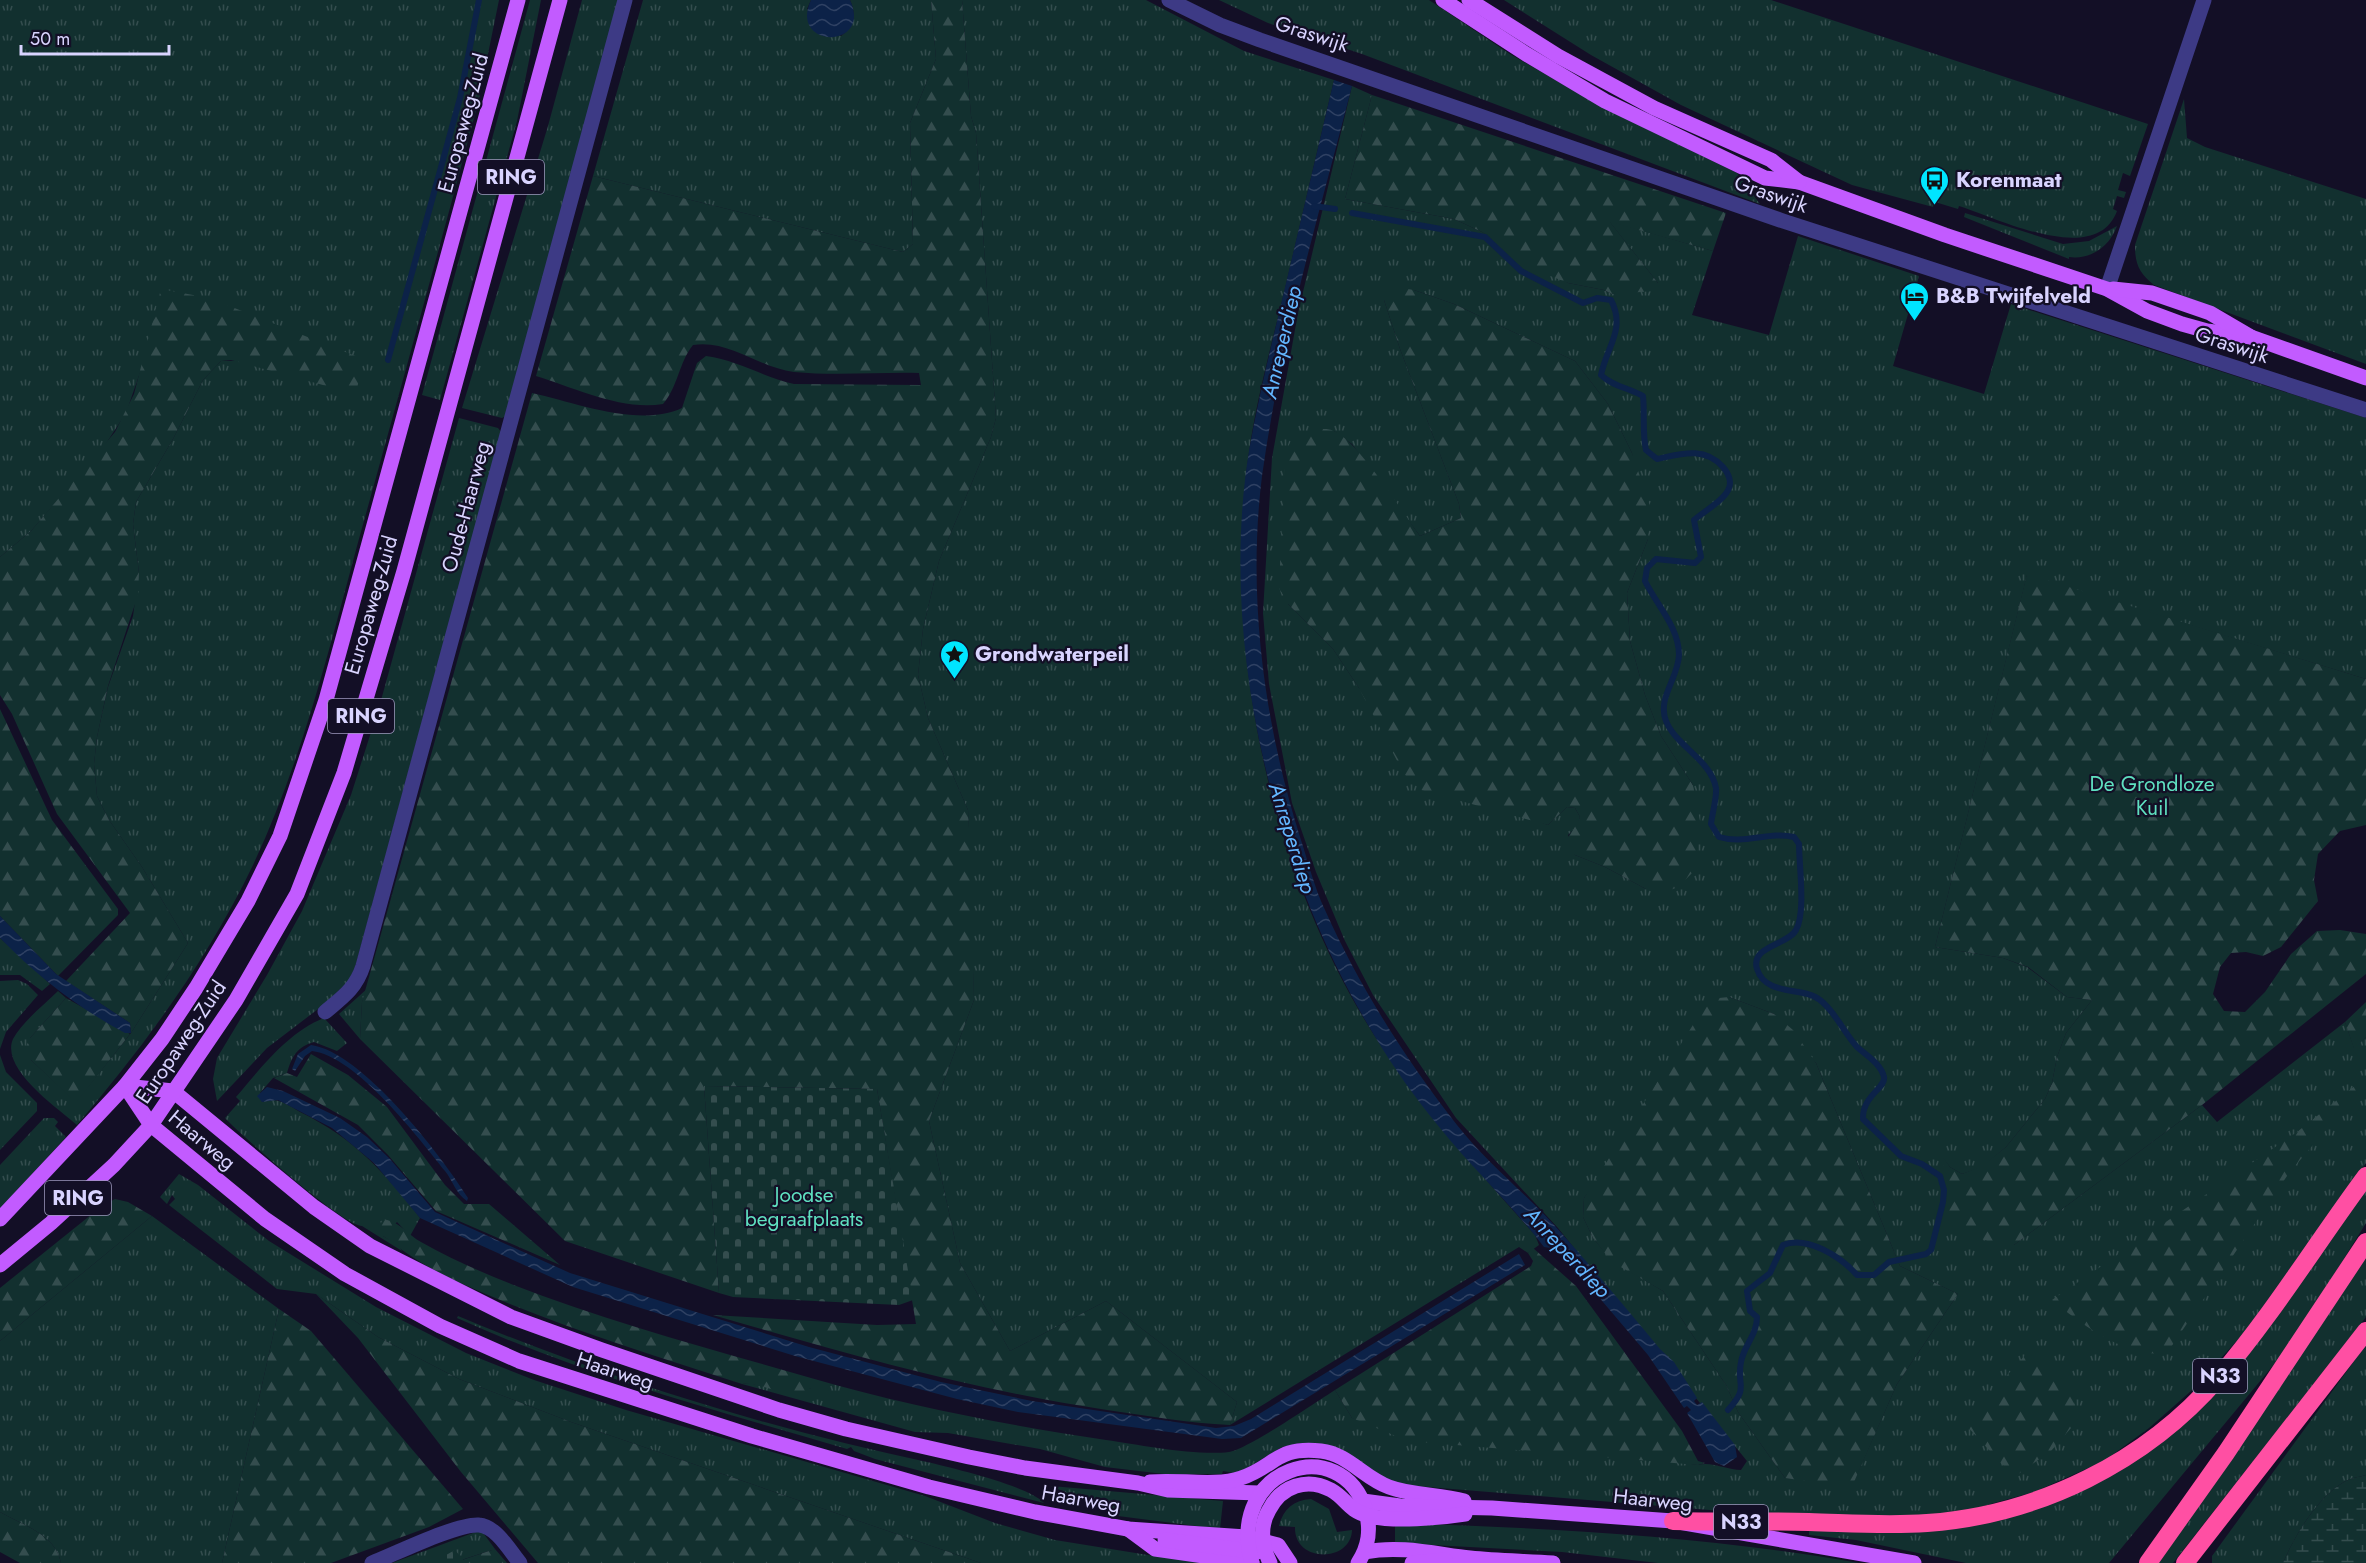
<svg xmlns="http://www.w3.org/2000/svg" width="2366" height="1563" font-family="Jost,sans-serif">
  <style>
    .grass { fill: url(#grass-tufts); fill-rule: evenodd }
    .forest { fill: url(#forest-firs) }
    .wetland { fill: url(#wetland-marsh) }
    .cemetery { fill: url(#cemetery-stones) }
    .water { fill: url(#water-waves) }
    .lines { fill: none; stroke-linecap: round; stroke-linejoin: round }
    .stream { stroke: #0c2248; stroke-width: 6 }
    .minor { stroke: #3d3a85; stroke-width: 15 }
    .major { stroke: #c25bff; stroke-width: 15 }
    .highway { stroke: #ff4fa3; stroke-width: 18 }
    .labels { text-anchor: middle; stroke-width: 4.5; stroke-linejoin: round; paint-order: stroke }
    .shield { fill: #130f26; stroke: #9e99be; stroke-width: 1.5 }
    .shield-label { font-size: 20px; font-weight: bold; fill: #d9d4ff }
    .street-label { font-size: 21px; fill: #d9d4ff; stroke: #130f26 }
    .poi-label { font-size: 21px; font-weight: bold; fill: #d9d4ff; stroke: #130f26; text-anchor: start }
    .park-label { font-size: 21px; fill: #5fe0c0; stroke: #130f26 }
    .water-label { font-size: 22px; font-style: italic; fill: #62b6ff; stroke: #130f26 }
  </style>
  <defs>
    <pattern id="grass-tufts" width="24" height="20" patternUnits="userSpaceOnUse" patternTransform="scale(1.5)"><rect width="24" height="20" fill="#12302f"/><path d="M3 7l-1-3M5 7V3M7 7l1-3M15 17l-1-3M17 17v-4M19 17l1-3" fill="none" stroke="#344d4e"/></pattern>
    <pattern id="forest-firs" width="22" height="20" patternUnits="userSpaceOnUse" patternTransform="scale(1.5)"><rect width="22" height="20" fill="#12302f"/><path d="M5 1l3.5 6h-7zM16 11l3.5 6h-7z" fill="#344d4e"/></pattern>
    <pattern id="wetland-marsh" width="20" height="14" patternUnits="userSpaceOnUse" patternTransform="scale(1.5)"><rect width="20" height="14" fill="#12302f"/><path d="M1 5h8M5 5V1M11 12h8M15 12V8" fill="none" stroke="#344d4e"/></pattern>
    <pattern id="cemetery-stones" width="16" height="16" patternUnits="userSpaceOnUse" patternTransform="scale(1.5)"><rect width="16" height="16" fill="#12302f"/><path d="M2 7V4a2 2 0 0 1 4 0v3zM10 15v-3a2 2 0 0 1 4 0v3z" fill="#344d4e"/></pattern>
    <pattern id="water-waves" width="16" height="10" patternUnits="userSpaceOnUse" patternTransform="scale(1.5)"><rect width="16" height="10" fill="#0c2248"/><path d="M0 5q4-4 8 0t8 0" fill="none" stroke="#2f4163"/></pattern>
  </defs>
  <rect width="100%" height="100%" fill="#130f26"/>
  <g class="grass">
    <path d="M0,0H499L478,103L461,167C427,293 392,420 357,546C328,654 301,763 253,865C207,961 145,1045 77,1125C58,1108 0,1069 13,1039C22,1022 44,1005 58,991L66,998L30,1038L31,1060L76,1102L131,1033L188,943L142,867L109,820L97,796L94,764L97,737L108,687L133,616L139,573L133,524L136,502L173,439L203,380L221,361L363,359L145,358L126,413L103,448L31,531L0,557Z"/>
    <polygon points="530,0 541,0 517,121 440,400 422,395"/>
    <polygon points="582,0 619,0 506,416 502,418 462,408 548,126"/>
    <path d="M643,0H811L807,9L841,36C854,26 857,15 850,0H931L936,59L910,123L913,244L903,252L593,176Z"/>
    <path d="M962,0H1146L1244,51L1334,80C1316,155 1299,230 1281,305C1269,354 1256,403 1249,452C1221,645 1270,871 1374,1035C1421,1108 1478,1171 1535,1235L1539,1245L1528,1253L1519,1247L1230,1425L1237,1402L1106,1301L1010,1351L960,1263L929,1121L974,1000L968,810L928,718L918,675L923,629L939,561L991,437L996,418L976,133L971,116Z"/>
    <polygon points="1219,0 1429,0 1510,54 1602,107 1737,173 1760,204 1362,54 1268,23"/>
    <path d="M1504,0H1771L2148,124L2130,176L2123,173L2118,190L2126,192L2124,198L2117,196L2113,209L2117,211C2096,268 1997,218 1959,206L1958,209L1935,202L1933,207L1852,185L1681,105L1591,55Z"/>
    <path d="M1352,86L1372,95L1345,199L1454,219L1482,232L1568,283L1604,290L1612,294L1658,283L1609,221L1713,251L1692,315L1769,335L1798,236L1919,276L1893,366L1984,394L2011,304L2366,418V679L2027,575L1935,947L2003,958L2027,967L2067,997L2092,1000L2066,1033L2057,1057L2052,1083L2045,1099L2006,1147L1982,1167L1962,1174L1950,1167L1943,1158V1178L2014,1245L2202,1105L2217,1122L2345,1022L2354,1048L2366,1037V1163L2243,1334L2191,1391L2149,1428L2104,1461L2034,1492L1965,1511L1909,1518L1784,1516L1403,1485L1300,1443L1282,1447L1247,1468L1234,1473L1223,1471L1222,1474H1164L1105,1467L1040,1449L948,1433L915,1432L742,1384C771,1381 781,1401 811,1388V1378C908,1406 1006,1425 1106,1440C1140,1445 1196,1456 1229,1452C1245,1451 1316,1402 1335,1390L1352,1418L1698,1465C1711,1461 1727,1470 1741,1470L1747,1461L1558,1228L1456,1118L1373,995L1345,941L1316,872L1292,803L1269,684L1263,613L1272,458L1298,313ZM1414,290L1454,304L1575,361L1608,404L1632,453L1648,539L1627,593L1630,641L1645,695L1661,736L1693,785L1646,889L1605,867L1575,855L1568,835L1577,826L1580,817L1575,808L1567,807L1548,825L1508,811L1359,688L1333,649L1288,604L1334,431L1352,444L1420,536L1461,518L1459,504L1400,349L1384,300ZM1729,997L1774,1014L1816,1063L1900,1266L1958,1294L1897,1384L1854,1481L1785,1478L1738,1412L1726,1385L1663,1291L1612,1261L1593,1238L1583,1217L1584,1198Z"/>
    <path d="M2184,99L2187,138L2205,147L2366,199V364L2154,285C2139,273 2135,264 2135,245Z"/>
    <path d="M1965,213L2063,244L2089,241L2117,226C2110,246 2091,260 2069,257V259L1964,217Z"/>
    <polygon points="459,418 498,428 501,432 356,964 350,980 322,1006 267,1048 217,1101 213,1079 217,1058 267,975 302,911 351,795 380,704"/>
    <polygon points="0,938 50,984 42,991 20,975 0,975"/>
    <polygon points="18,980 27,984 38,995 6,1032 0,1049 0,981"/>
    <polygon points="368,988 362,1002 360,1039 339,1014"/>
    <path d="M324,1018L347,1043L337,1051L314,1042C297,1047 292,1056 287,1073L273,1078L260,1093L262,1102C276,1096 288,1105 300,1112C355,1139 383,1171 420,1218L410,1236L397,1222L383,1236L397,1244L402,1251L362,1226C342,1225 243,1137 225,1118L240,1101L236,1097C260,1069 288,1032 324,1018Z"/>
    <polygon points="0,1055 6,1072 37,1103 37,1111 0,1150"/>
    <polygon points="44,1118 54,1118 58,1122 55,1126 66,1137 0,1209 0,1165"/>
    <polygon points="179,1174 198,1185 269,1241 376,1307 466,1353 534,1380 626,1410 925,1496 995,1523 1055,1540 1154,1556 1220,1563 981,1563 571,1422 459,1379 378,1337 316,1294 277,1289 169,1205 175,1199 172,1195 167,1204 160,1197"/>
    <polygon points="2366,1186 2366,1223 2291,1344 2109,1563 1966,1563 1856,1540 1809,1535 1809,1528 2016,1514 2185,1421"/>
    <path d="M152,1216L279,1309L222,1563H61C56,1535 23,1525 0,1512V1341Z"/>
    <polygon points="2366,1254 2366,1317 2173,1563 2156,1563"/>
    <path d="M458,1316C608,1379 768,1428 927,1462C952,1468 1029,1486 1044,1503L875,1459L854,1451L851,1447L847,1449C714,1410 583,1375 457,1318Z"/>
    <path d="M2366,1345V1475C2359,1477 2350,1478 2344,1482C2317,1498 2295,1535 2283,1563H2212V1556Z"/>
    <polygon points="1051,1486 1223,1501 1220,1529 1118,1516"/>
    <path d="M1311,1499L1329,1509L1337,1532L1352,1530C1351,1563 1294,1563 1295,1527L1279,1526C1283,1509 1294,1500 1311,1499Z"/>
    <path d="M1395,1523C1551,1528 1705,1536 1859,1563H1658L1562,1552L1395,1543Z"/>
    <polygon points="481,1530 495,1549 452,1563 392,1563"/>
  </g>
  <g class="forest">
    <path d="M931,0H962L971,116L976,133L996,418L991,437L939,561L923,629L918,675L928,718L968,810L972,885L974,1000L929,1121L960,1263L1010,1351L1106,1301L1237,1402L1230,1425C1188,1423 1148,1416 1107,1410C973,1390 844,1353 713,1315L877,1325L916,1324L877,1089L704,1086L719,1293L565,1241L360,1039L362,1002L532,393C577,403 639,428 682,408L697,363L706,356C737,360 763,377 794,384L921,385L919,373C878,372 835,376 794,372C759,368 729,339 693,345C679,362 678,387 663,404C622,411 575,388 536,376L593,176L903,252L913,244L910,123L936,59Z"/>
    <polygon points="1372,95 1726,213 1713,251 1610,222 1658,283 1655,291 1612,294 1604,290 1568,283 1543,273 1482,232 1454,219 1345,199"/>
    <path d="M1383,285L1414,290L1454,304L1575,361L1608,404L1632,453L1650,506L1648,539L1627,593L1630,641L1645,695L1661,736L1693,785L1700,821L1697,852L1692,873L1678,887L1665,892L1646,889L1605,867L1575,855L1565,844C1569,833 1576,827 1580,817L1575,808L1567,807L1548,825L1421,790L1404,774L1359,688L1333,649L1288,604L1279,588L1285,454L1293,436C1306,432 1322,426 1334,431C1357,440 1403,513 1420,536L1461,518L1459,504L1400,349L1384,300Z"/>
    <polygon points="161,289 209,298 363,359 356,394 231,360 221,361 203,380 173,439 136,502 133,524 139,573 138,595 108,686 97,737 94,764 97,796 109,820 142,867 188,943 131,1033 130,1023 66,981 130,913 57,814 12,714 0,695 0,557 31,531 115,432 134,394"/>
    <path d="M2027,574L2366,679V825L2340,831L2318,854L2314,880L2318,901L2281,947L2263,956L2246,952L2231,953L2220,967L2213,994L2224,1011L2245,1012L2265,992L2291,954L2317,931L2340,930L2366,934V974L2202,1105L2014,1245C1986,1243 1964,1235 1943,1216V1157L1950,1167L1962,1174L1982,1166L2006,1147L2045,1099L2052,1083L2057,1057L2066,1033L2092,1000L2067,997L2028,967L2003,958L1935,947Z"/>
    <polygon points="0,709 52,820 118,909 118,915 58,976 0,916"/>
    <polygon points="1729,997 1774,1014 1793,1030 1816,1063 1900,1266 1958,1294 1897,1384 1854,1482 1841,1486 1785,1478 1738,1412 1726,1385 1663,1291 1612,1262 1593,1238 1583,1217 1584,1198 1703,1009 1719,998"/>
    <polygon points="66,998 130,1034 76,1103 31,1060 25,1049 30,1038"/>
    <polygon points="2366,1002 2366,1037 2354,1049 2345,1022"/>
    <polygon points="311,1054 348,1075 387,1107 445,1185 464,1204 489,1204 560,1265 436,1211 388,1155 358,1125 274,1078 287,1073 297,1077"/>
    <path d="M2366,1077V1083L2289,1173L2167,1353C2127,1359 2081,1324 2052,1300L2297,1132Z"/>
    <polygon points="115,1199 128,1202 152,1216 0,1341 0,1288 102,1206"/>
    <path d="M387,1220C401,1223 408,1235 421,1242C449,1258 481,1272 511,1284C609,1322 710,1349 811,1378V1388C789,1403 766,1382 742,1384C649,1354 555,1325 465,1285C445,1276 423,1265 405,1252C397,1247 392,1241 383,1236L379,1227L382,1221Z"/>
    <polygon points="1533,1248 1576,1286 1682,1431 1698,1461 1705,1463 1698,1465 1408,1441 1352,1418 1335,1390 1531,1266 1533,1261 1528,1253"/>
    <polygon points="316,1294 378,1337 459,1379 571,1422 981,1563 538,1563 461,1472 358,1338"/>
    <polygon points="279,1309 311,1331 463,1509 429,1527 331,1563 222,1563"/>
    <polygon points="2028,1352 2077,1387 2071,1428 2051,1451 2014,1477 1964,1423"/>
    <path d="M0,1512C23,1525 56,1535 61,1563H20L0,1552Z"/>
    <polygon points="495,1549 507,1563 453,1563"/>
  </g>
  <path class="wetland" d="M2366,1475V1563H2283C2295,1535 2317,1498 2344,1482C2350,1478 2359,1477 2366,1475Z"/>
  <g class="cemetery">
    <polygon points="704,1086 877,1089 913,1300 899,1305 733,1297 719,1293"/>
    <polygon points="455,1550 466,1563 432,1563"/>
  </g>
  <g class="water">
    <path d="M811,0H850C873,50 788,49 811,0Z"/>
    <path d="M1334,80L1352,86C1319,215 1280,344 1262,476C1247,597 1264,722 1300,837C1308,861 1314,887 1325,910C1359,986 1406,1060 1457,1125C1486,1162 1524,1192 1555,1226C1591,1266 1626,1308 1660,1349L1674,1362L1697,1398L1694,1401L1697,1405L1702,1402L1735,1445L1737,1457L1724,1466L1715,1462L1687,1413L1691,1410L1687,1406L1684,1408L1648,1355L1558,1249L1544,1247C1512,1205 1473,1169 1440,1128C1416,1099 1393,1067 1374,1035C1273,870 1218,643 1249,451C1258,399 1271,347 1283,296C1300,224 1317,152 1334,80Z"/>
    <path d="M0,916L56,974L130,1023L131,1033H125C77,1007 38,977 0,938Z"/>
    <path d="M311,1045C362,1052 441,1155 468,1198L467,1201C456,1194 453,1181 445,1171C418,1137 356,1056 312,1051L305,1056L295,1071L292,1069L298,1054Z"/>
    <polygon points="267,1087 283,1091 340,1118 367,1137 390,1159 435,1212 570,1273 809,1347 941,1382 1032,1401 1216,1428 1234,1426 1251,1419 1519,1254 1525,1265 1241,1438 1222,1439 1018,1412 957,1399 795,1356 573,1287 420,1218 374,1163 332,1128 278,1100 262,1102 257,1096"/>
  </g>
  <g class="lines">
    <g class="stream">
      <polyline points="1314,206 1335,209"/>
      <path d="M1352,213L1485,237L1521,271L1583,303L1597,298L1611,300C1626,329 1607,346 1601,375C1612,386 1629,388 1643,396C1645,415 1642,432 1646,450L1657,459C1681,454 1704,446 1723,467C1728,473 1732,480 1729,488C1725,500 1703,512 1694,520L1701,557L1695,563L1656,559L1647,568L1645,581C1656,604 1679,627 1679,655C1678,679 1657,698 1666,721C1676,746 1711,760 1716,788C1717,798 1712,814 1711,824L1719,837C1744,845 1769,831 1794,837L1799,844C1799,865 1806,913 1796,930C1788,945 1750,946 1757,969C1766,997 1803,986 1820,1000C1835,1011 1844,1033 1857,1047C1866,1055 1881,1064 1884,1077C1886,1088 1862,1096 1863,1119L1901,1156L1922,1164L1940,1176L1944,1190L1943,1202L1931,1250L1926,1254L1889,1262L1874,1275H1857C1841,1257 1807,1235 1783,1245L1770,1273L1747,1291L1750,1311L1757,1317C1757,1335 1744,1345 1741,1362C1736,1387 1750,1386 1728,1410"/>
      <polyline points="388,360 460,98 479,0"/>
    </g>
    <g class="minor">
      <polyline points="1169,0 1220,25 1260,40 1783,221 2366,410"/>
      <polyline points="2107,289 2204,0"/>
      <path d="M325,1012C343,997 356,988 363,966L625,0"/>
      <path d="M372,1563C395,1554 458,1523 479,1525C496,1526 510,1551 520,1563"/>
    </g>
    <g class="major">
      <polyline points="1443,0 1526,54 1605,101 1765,178 1799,182 1945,235 2107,289 2147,311 2182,324 2207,331 2251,337"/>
      <polyline points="1469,0 1558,56 1654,108 1771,160 1799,182"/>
      <polyline points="2113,289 2152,293 2210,313 2251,337 2366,378"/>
      <polyline points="125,1086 151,1125 265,1219 345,1274 440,1326 519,1361 752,1436 929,1487 1035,1512 1128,1529 1246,1537 1278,1545 1290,1563"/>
      <polyline points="125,1086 173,1091 314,1207 370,1246 511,1317 602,1350 779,1410 846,1429 969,1457 1025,1468 1138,1483 1168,1490 1259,1493"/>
      <polyline points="0,1219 125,1086 162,1039 196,988 248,901 280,836 326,700 518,0"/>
      <polyline points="0,1265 51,1223 114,1165 151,1125 236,1000 297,894 344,773 404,571 560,0"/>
      <path d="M1150,1482C1179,1479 1214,1487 1241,1478C1275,1467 1276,1446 1321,1451C1348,1454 1364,1478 1389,1487C1413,1496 1440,1494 1464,1501"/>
      <polyline points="1363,1501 1400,1506 1492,1508 1673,1521 1914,1563"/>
      <polyline points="1128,1529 1155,1549 1252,1563"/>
      <polyline points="1165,1540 1257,1552"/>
      <path d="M1365,1552C1400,1545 1435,1554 1470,1558C1498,1561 1526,1561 1553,1563"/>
      <path d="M1252,1563C1225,1467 1342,1431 1366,1511C1371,1530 1369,1546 1358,1563"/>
      <path d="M1270,1563C1262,1546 1259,1527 1269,1510C1281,1486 1307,1477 1331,1490C1347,1499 1347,1510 1369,1516C1393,1522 1440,1518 1465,1514"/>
      <polyline points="1412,1563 1445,1560"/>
    </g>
    <g class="highway">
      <path d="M1673,1521C1718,1522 1764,1521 1809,1522C1848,1523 1887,1526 1927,1523C2038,1515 2146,1462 2219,1377C2273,1314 2317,1242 2366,1176"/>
      <polyline points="2148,1563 2226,1453 2366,1242"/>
      <polyline points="2185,1563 2366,1331"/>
    </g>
  </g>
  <defs>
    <symbol id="bus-pin" viewBox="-11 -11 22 30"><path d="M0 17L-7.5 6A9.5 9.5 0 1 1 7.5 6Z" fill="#00e5ff" stroke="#130f26"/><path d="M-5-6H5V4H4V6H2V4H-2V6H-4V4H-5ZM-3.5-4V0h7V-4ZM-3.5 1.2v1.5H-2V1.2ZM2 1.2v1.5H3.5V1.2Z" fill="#111"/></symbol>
    <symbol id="hotel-pin" viewBox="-11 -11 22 30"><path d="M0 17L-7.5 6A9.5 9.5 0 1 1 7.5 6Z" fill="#00e5ff" stroke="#130f26"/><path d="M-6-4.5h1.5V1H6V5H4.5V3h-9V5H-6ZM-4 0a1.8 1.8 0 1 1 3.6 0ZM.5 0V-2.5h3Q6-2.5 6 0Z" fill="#111"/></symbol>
    <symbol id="sight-pin" viewBox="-11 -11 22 30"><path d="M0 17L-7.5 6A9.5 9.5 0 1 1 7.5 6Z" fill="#00e5ff" stroke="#130f26"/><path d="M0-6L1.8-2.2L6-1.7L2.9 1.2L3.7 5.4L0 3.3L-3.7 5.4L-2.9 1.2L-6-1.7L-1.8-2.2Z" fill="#111"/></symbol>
  </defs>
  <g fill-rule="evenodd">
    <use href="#bus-pin" x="1918" y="164" width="33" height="45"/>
    <use href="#hotel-pin" x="1898" y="280" width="33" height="45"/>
    <use href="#sight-pin" x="938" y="638" width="33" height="45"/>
  </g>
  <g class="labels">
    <g class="shield">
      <rect x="478" y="160" width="66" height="34" rx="4.5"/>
      <rect x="328" y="699" width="66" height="34" rx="4.5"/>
      <rect x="45" y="1181" width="66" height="34" rx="4.5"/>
      <rect x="2193" y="1359" width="54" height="34" rx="4.5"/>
      <rect x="1714" y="1505" width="54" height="34" rx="4.5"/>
    </g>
    <g class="shield-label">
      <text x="511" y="184">RING</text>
      <text x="361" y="723">RING</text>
      <text x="78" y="1205">RING</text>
      <text x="2220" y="1383">N33</text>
      <text x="1741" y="1529">N33</text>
    </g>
    <g class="street-label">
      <text transform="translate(1312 34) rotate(18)" y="7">Graswijk</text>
      <text transform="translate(463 123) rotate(-75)" y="7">Europaweg-Zuid</text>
      <text transform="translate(1771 194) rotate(19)" y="7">Graswijk</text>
      <text transform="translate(2232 345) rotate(18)" y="7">Graswijk</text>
      <text transform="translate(466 507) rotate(-75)" y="7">Oude-Haarweg</text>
      <text transform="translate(371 605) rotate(-74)" y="7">Europaweg-Zuid</text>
      <text transform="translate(181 1042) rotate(-56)" y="7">Europaweg-Zuid</text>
      <text transform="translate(202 1140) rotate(40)" y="7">Haarweg</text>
      <text transform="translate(615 1371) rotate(18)" y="7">Haarweg</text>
      <text transform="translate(1081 1499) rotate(10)" y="7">Haarweg</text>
      <text transform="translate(1653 1500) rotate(6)" y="7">Haarweg</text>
    </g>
    <g class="poi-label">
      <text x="1956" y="187">Korenmaat</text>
      <text x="1936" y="303">B&amp;B Twijfelveld</text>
      <text x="975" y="661">Grondwaterpeil</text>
    </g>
    <g class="park-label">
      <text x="2152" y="791">De Grondloze<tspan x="2152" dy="24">Kuil</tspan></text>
      <text x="804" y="1202">Joodse<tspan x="804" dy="24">begraafplaats</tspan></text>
    </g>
    <g class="water-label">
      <text transform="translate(1281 342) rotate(-77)" y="8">Anreperdiep</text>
      <text transform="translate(1293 838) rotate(73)" y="8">Anreperdiep</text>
      <text transform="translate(1568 1252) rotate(47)" y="8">Anreperdiep</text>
    </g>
  </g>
  <path d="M21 45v9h148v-9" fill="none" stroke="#d9d4ff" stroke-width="3"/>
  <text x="30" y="45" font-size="18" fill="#d9d4ff" stroke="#130f26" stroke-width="4.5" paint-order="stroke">50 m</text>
</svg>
